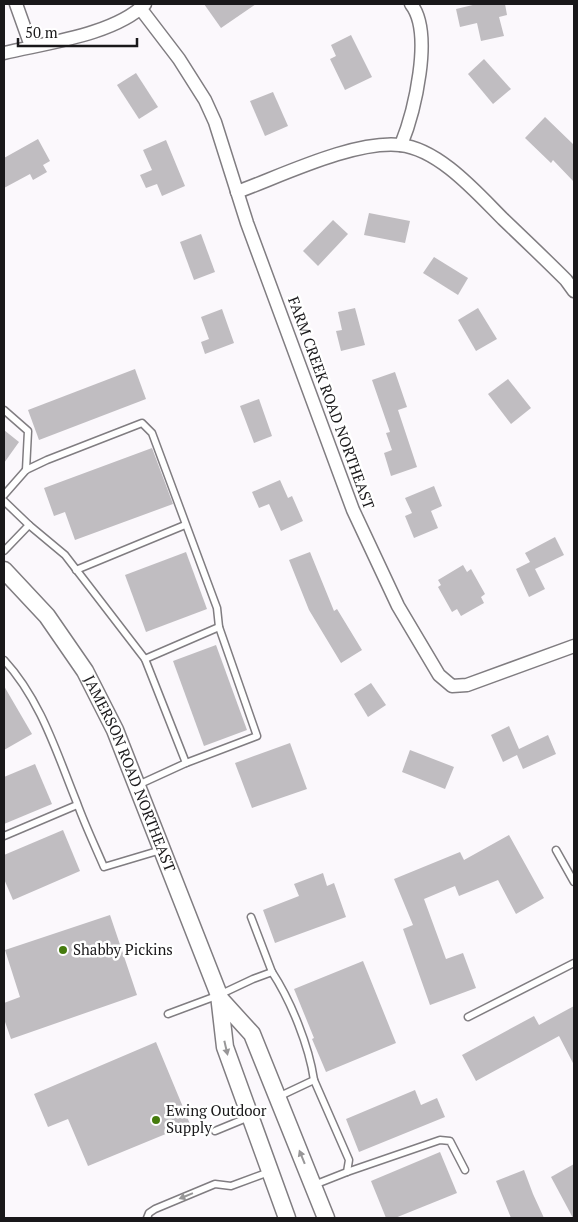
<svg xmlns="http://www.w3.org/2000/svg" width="578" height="1222" font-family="'PT Serif',serif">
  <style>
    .building { fill: #c0bdc1 }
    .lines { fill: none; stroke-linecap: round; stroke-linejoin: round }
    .service-casing { stroke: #807d81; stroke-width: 9 }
    .minor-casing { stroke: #807d81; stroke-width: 15 }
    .tertiary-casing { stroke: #807d81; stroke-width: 19 }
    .service { stroke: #fff; stroke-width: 6 }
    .minor { stroke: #fff; stroke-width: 12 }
    .tertiary { stroke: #fff; stroke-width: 16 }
    .oneway { fill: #989798 }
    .poi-dot { fill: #457b0d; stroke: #fff; stroke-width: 2 }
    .labels { text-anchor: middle; stroke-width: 5; stroke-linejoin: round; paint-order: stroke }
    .street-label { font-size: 15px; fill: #19181a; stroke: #fff }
    .poi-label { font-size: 15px; fill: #19181a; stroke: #fff; text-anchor: start }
  </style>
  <rect width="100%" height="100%" fill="#fbf8fc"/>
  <g class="building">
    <polygon points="204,4 256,4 221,28"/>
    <polygon points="477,4 505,4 507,15 499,17 504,36 481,41 477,23 460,27 456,9"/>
    <polygon points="351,35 372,77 345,90 330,59 336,56 331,45"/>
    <polygon points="484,59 511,89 493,104 468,74"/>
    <polygon points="136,73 158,107 139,119 117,85"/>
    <polygon points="273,92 288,126 265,136 250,101"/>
    <polygon points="545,117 574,145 574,182 553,160 551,163 525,138"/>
    <polygon points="38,139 50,161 43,165 47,172 33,180 30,174 4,188 4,158"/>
    <polygon points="166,140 185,186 162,196 157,184 146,188 140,175 152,170 143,150"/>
    <polygon points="369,213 410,221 405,243 364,235"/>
    <polygon points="333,220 348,234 318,266 303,251"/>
    <polygon points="201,234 215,272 194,280 180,242"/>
    <polygon points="434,257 468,278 458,295 423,273"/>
    <polygon points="355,308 365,345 341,351 336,331 342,330 338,312"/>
    <polygon points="478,308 497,339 476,351 458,320"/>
    <polygon points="222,309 234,343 205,354 201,342 209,339 201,317"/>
    <polygon points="135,369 146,399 39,440 28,410"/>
    <polygon points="395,372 407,407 398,410 417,467 391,476 384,453 392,450 386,433 390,432 372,380"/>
    <polygon points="508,379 531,408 511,424 488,394"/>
    <polygon points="259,399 272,436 254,443 240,406"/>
    <polygon points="4,430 19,442 4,463"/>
    <polygon points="152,448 173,504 75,540 65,512 54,516 44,488"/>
    <polygon points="280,480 288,498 292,496 303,521 281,531 269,504 259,508 252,492"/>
    <polygon points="434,486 442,506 431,511 438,528 414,538 405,516 412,513 405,498"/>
    <polygon points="555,537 564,555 535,569 545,589 529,597 516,569 530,562 525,553"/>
    <polygon points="186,552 207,609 146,632 125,575"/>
    <polygon points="310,552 334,611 337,609 362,650 341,663 309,610 289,560"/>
    <polygon points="463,565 467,572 471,569 485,594 481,597 484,603 461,616 457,609 452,612 438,587 441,585 438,580"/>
    <polygon points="216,645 247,730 204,746 173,661"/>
    <polygon points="371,683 386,705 368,717 354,694"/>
    <polygon points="4,686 32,734 4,750"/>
    <polygon points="509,726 519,749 548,735 556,754 523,769 517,755 503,762 491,735"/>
    <polygon points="290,743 307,789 252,808 235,763"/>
    <polygon points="410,750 454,767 445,789 402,772"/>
    <polygon points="35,764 52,804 4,824 4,777"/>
    <polygon points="63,830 80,871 13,900 4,879 4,855"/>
    <polygon points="509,835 544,898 516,914 498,880 459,896 455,886 424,899 446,959 463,953 476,988 430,1005 403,929 413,925 394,879 460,852 464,860"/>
    <polygon points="323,873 327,886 334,883 346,917 275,943 263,910 299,896 294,884"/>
    <polygon points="110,915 137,995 11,1039 4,1019 4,1003 20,997 5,950"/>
    <polygon points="363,961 396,1043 326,1072 312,1039 314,1038 294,989"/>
    <polygon points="574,1006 574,1065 559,1036 476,1081 462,1055 534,1016 539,1025"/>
    <polygon points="156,1042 190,1124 88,1166 68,1119 48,1127 34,1094"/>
    <polygon points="415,1090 421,1105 437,1098 445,1117 359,1152 346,1119"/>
    <polygon points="440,1152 457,1193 395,1218 386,1218 371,1181"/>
    <polygon points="574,1164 574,1218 573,1218 551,1177"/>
    <polygon points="524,1170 533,1194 544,1218 511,1218 496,1181"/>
  </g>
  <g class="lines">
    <defs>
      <g id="service">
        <polyline points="4,410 28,431 26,470"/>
        <polyline points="4,495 26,470 47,460 142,423 152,433 217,608 219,627 257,736 186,763"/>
        <polyline points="4,501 29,525 4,551"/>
        <polyline points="29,525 65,555 145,659 186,763 138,785"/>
        <polyline points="76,570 185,525"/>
        <polyline points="145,659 219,627"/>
        <path d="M4,660C41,700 57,754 77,803C85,825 95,846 104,867L161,850"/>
        <polyline points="4,836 77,805"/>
        <polyline points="556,850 574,882"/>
        <polyline points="251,917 272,972"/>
        <path d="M168,1014L219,995L253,979L272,972C291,1001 309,1046 314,1080L278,1097"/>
        <polyline points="468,1017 574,963"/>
        <polyline points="215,1131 249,1117"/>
        <polyline points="347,1172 440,1140 450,1141 465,1170"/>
        <polyline points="314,1185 347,1172 349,1160 314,1080"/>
        <polyline points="147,1218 149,1213 155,1209 215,1184 231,1186 269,1172"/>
      </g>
      <g id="minor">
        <polyline points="16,4 31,46"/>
        <polyline points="140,8 179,59 205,100 215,122 247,223 353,510 398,606 439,675 452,686 467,685 574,646"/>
        <path d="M4,53C45,43 114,35 145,4"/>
        <path d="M401,145C414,113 434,33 411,4"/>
        <path d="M237,192C281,176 354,140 400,145C439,149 477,193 503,219C524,239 545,259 566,280L574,291"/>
      </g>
      <g id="tertiary">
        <path id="s1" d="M4,570L47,616L85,671L115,730L219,995L225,1047L287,1218"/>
        <polyline points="221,1000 252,1034 326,1218"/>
      </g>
    </defs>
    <use href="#service" class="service-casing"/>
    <use href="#minor" class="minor-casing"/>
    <use href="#tertiary" class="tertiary-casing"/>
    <use href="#service" class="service"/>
    <use href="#minor" class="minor"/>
    <use href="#tertiary" class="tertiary"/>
  </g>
  <defs><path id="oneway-solid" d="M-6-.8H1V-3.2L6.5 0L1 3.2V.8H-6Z" transform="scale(1.25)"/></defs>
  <g class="oneway">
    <use href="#oneway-solid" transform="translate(226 1048) rotate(77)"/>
    <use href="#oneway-solid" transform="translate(302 1157) rotate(-112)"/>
    <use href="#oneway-solid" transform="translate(186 1196) rotate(158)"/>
  </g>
  <g class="poi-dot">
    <circle cx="63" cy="950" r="5"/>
    <circle cx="156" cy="1120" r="5"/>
  </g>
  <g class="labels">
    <g class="street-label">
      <text transform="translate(331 403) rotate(70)" y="5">FARM CREEK ROAD NORTHEAST</text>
      <text dy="5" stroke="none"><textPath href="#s1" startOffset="242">JAMERSON ROAD NORTHEAST</textPath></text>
    </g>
    <g class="poi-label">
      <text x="73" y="955">Shabby Pickins</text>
      <text x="166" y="1116">Ewing Outdoor<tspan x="166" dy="17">Supply</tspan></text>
    </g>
  </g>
  <rect width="578" height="1222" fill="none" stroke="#19181a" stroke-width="10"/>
  <path d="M18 38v8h119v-8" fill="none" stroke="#19181a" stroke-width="2.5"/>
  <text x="25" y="38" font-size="15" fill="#19181a" stroke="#ffffff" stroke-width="4" paint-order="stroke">50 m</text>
</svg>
